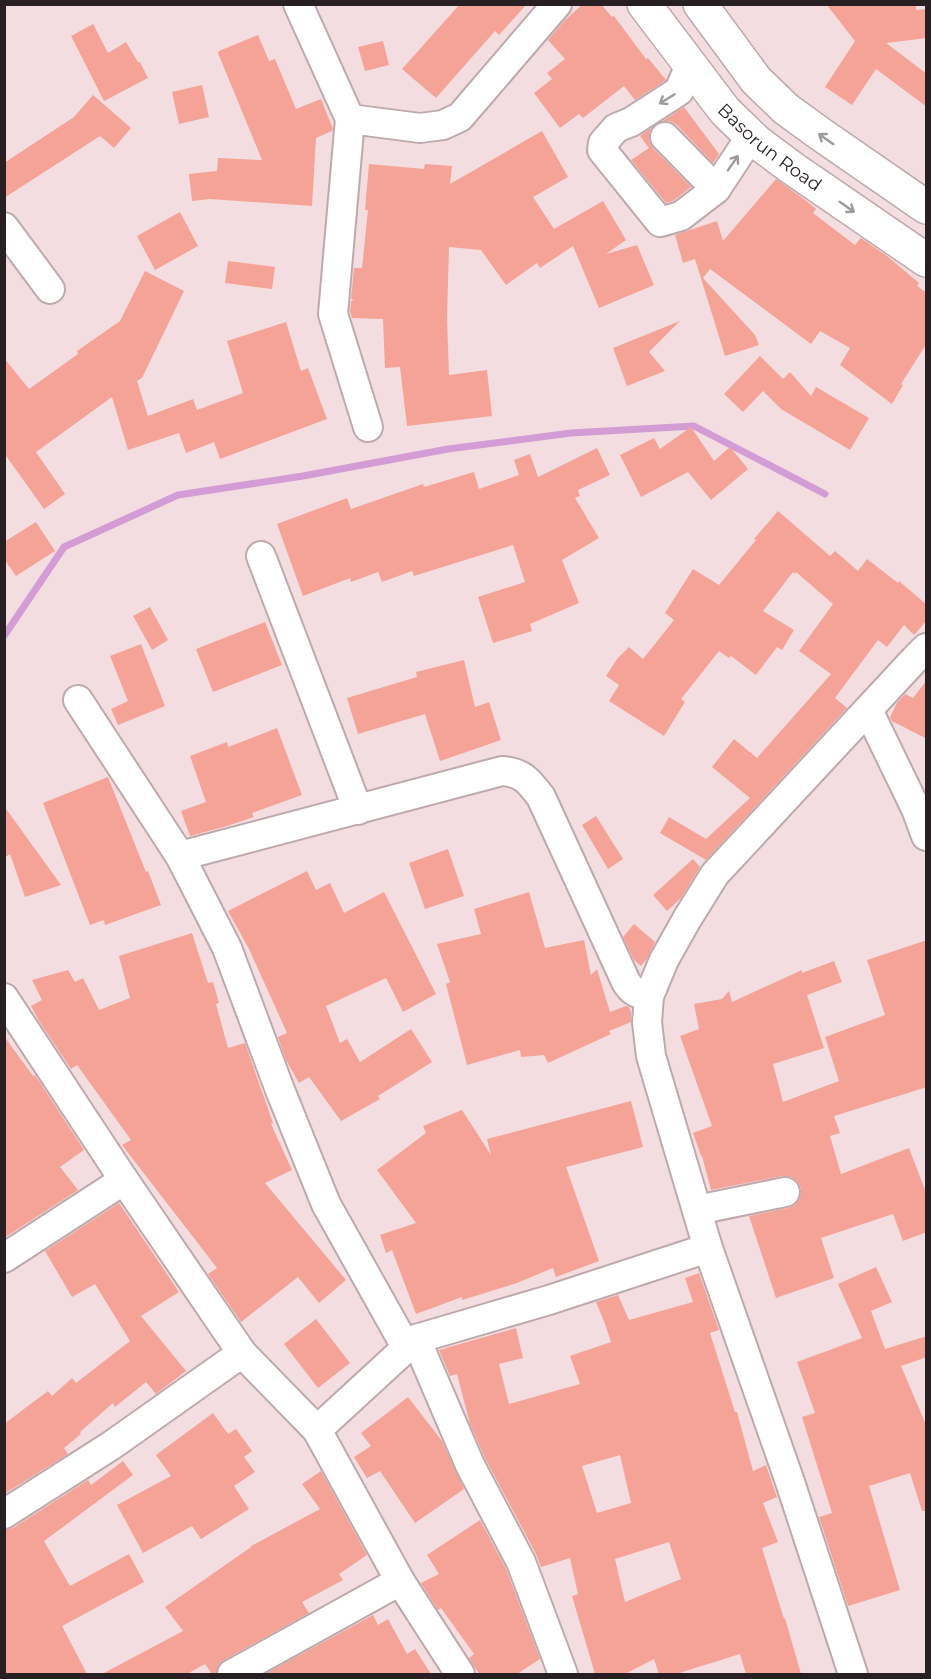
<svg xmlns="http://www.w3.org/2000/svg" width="931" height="1679" font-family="Montserrat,sans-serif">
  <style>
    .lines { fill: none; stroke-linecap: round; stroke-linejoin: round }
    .stream { stroke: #d39cd4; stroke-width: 7 }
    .building { fill: #f5a397; fill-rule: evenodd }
    .minor-casing { stroke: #bea9ac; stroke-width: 32 }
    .major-casing { stroke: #bea9ac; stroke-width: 36 }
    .minor { stroke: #fff; stroke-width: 28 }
    .major { stroke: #fff; stroke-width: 33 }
    .oneway { stroke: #9e9a9b }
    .labels { text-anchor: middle; stroke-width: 5; stroke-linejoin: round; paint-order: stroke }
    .street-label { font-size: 18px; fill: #271f21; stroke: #f3dde0 }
  </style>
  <rect width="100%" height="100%" fill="#f3dde0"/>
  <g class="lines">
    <polyline class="stream" points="4,636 64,547 178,495 303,476 448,449 571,433 694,426 825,494"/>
  </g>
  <g class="building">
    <polygon points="460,4 527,4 499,35 495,31 436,98 402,69"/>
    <polygon points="583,4 601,4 612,17 614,16 646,59 648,58 666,80 635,100 624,86 583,118 579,114 560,128 534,93 552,79 547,73 565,59 548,40 564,21"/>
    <polygon points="826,4 916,4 916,10 927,9 927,38 886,43 927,74 927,107 876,69 852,105 825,87 855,41"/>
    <polygon points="93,24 108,53 126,42 138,62 140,62 148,78 104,101 71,36"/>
    <polygon points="258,35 269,61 275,59 296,109 321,99 333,129 332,131 316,138 312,206 210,199 192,201 189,174 217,171 218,158 262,160 218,53 219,51"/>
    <polygon points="383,41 389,65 365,71 358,47"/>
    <polygon points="202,85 209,117 179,124 172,92"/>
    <polygon points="93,95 131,128 114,148 100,136 4,198 4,163 74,117"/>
    <polygon points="684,107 719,154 713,163 677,125 670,121 663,121"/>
    <polygon points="651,128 649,133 649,141 653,148 691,187 673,201 666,203 631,160 649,148 640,136"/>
    <polygon points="542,131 568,177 533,197 554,229 603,201 626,240 606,254 637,245 654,285 599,308 573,246 540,268 537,263 506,285 481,250 449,247 447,318 449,375 487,370 492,416 407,426 400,367 385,368 383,319 352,318 350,312 351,301 354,300 351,299 354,268 362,268 368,210 365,210 369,164 424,169 425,164 452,166 450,184"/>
    <polygon points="776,179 804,199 816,209 813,213 855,245 861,238 887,256 919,283 917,286 927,293 927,343 901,384 903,385 892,404 840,365 850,348 820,331 811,344 710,269 703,278 755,335 759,345 725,356 695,259 683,263 675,235 717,221 723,241"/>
    <polygon points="180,212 198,246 155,270 137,236"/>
    <polygon points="228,261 275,267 272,289 225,283"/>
    <polygon points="145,271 184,291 142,378 137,381 148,416 193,399 197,410 243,393 227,341 286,322 301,371 308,368 327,419 220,459 214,442 186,453 179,433 128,450 112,397 36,452 65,494 44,509 4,453 4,358 29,389 78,354 77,351 120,321"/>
    <polygon points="680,321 649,352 665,371 627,386 613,348"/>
    <polygon points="760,356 783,379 790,372 811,396 816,387 869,418 850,450 781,409 763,391 743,412 724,394"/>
    <polygon points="691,427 714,461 730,447 748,469 711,500 688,472 641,497 620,455 654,438 660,449"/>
    <polygon points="597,448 610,475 578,490 580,496 575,498 599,538 562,560 579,603 530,624 532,631 493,643 478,597 525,582 513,545 414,576 412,571 382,582 378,572 351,582 350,578 303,596 277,524 347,498 351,509 423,484 424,487 474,472 479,489 519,475 514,460 530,454 538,477"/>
    <polygon points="778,511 830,556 835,551 858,571 867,559 898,583 899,581 927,605 927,620 914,635 904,625 887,647 878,640 835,698 847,708 706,860 660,833 669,817 706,839 750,798 712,767 734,739 757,758 831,674 799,651 833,604 796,572 795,574 793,572 763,611 794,630 782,650 777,647 756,675 731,656 729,658 719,651 681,699 685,702 664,736 609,701 619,685 606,676 617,659 629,647 643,659 674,620 665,613 693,569 719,585 756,540 754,539"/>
    <polygon points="36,522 55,551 16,576 4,559 4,542"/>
    <polygon points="150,607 168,640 152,650 133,616"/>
    <polygon points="265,622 282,665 213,692 196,649"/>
    <polygon points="141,644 165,706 118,725 111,709 128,701 110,656"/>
    <polygon points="464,660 475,707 489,702 501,740 440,761 425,714 358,734 347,698 417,677 416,672"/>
    <polygon points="927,680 927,739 892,721 890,717 897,703 905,694 913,698"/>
    <polygon points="277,728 302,795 252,813 254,817 227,826 190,836 181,811 206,802 190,756 227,742 228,747"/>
    <polygon points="108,777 146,872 148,871 161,905 105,925 104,920 90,925 43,803"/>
    <polygon points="4,806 61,885 25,897 10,854 4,858"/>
    <polygon points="596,816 623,859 608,869 582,825"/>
    <polygon points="448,849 464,896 425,909 409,863"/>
    <polygon points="693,859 700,867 681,898 667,911 653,895"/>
    <polygon points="307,871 316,890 330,883 344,913 384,892 436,994 403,1012 386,978 326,1006 340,1043 347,1039 360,1062 411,1029 432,1062 378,1096 380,1099 341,1121 309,1077 299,1083 286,1060 278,1037 287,1033 249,949 228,911"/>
    <polygon points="529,892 545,948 584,940 591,975 597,969 610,1012 626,1006 629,1007 631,1012 631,1022 609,1031 611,1034 548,1063 544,1055 521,1057 520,1050 467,1065 446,984 450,982 437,944 481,934 474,909"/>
    <polygon points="634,924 655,942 647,959 641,966 634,960 623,937"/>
    <polygon points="192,933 208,983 213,982 219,1003 216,1004 228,1048 245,1043 273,1123 271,1124 292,1170 265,1183 346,1280 319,1303 298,1277 241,1322 208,1274 217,1268 122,1145 131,1140 77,1065 71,1069 39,1021 31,1006 42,1000 32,980 68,970 75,982 83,978 99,1010 130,998 119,956"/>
    <polygon points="927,940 927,1087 834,1116 840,1133 830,1136 841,1174 909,1148 927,1195 927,1232 903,1241 893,1214 821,1238 834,1278 776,1298 749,1216 788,1208 795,1205 800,1198 801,1188 797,1181 791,1177 782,1176 711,1190 702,1156 701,1156 693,1133 712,1126 680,1036 699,1029 694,1004 722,999 729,991 732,1002 802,970 802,973 834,961 842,982 807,995 824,1048 773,1064 783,1102 839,1081 825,1037 885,1015 867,960"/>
    <polygon points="4,1036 33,1076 35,1075 84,1150 60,1167 78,1190 4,1238"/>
    <polygon points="631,1101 643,1147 566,1167 599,1261 556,1277 553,1268 517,1283 462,1300 462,1297 416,1314 392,1250 386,1253 380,1235 416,1223 377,1170 426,1133 423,1126 462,1110 491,1155 487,1139"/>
    <polygon points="119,1203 179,1292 141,1316 186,1371 156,1394 146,1382 115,1407 113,1403 80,1432 81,1434 64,1448 68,1454 4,1494 4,1424 48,1391 52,1396 72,1378 76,1383 130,1341 95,1284 72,1297 45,1251"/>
    <polygon points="876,1267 892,1302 871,1311 885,1349 927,1336 927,1357 901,1366 927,1427 927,1511 922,1511 910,1473 869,1486 900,1590 848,1606 819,1517 832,1513 802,1417 815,1413 797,1362 862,1338 838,1284"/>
    <path d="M699,1273L719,1330L710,1333L735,1412H737L753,1471L766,1465L777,1497L763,1503L778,1542L762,1548L784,1619L785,1618L801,1674H746L740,1654L676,1674H659L654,1659L625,1674H595L572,1596L578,1594L570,1558L541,1567L536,1554L485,1458L470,1424L457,1374L450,1376L439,1350L516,1328L523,1358L499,1364L509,1404L580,1384L570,1356L611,1342L605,1324L596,1302L618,1295L629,1320L693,1302L685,1278ZM620,1455L631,1503L597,1513L582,1466ZM669,1542L681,1579L625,1602L615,1559Z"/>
    <polygon points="316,1319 350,1363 318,1388 284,1344"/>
    <polygon points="408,1397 442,1441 464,1489 415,1523 380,1471 367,1478 354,1457 371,1446 361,1433"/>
    <polygon points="213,1413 228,1434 236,1429 252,1451 244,1457 255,1472 234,1486 249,1509 201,1539 192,1526 143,1553 117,1505 171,1476 156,1455"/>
    <polygon points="123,1461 133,1475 44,1541 70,1586 129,1554 144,1582 62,1626 87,1674 4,1674 4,1530 13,1528 88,1480 91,1485"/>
    <polygon points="321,1471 367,1555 339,1574 343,1580 302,1602 309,1613 224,1660 218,1666 216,1674 212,1674 205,1664 187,1674 102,1674 183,1631 165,1607 251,1547 251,1546 320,1509 302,1484"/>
    <polygon points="480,1520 506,1569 540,1659 517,1674 479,1674 469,1658 474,1654 441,1608 438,1610 421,1583 439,1574 427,1555"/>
    <polygon points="373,1615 378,1625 388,1619 407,1654 415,1649 431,1674 265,1674"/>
  </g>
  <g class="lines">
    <defs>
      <g id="minor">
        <polyline points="298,4 350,119 333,314 368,427"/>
        <polyline points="690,65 679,91 631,122 616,128 603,143 602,150 660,222 681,216 716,189 751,136"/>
        <polyline points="350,119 420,128 443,125 460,117 557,4"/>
        <polyline points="665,137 716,189"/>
        <polyline points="4,227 50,289"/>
        <polyline points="261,556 358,810"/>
        <polyline points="78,700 180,856 227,948 280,1090 326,1204 406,1347"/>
        <polyline points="868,710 916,809 926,836"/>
        <path d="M180,856L502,771C522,772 529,781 541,797L626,982C632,992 638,994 649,996"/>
        <polyline points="4,998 124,1180 242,1353 317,1430 400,1581 460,1674"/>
        <polyline points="697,1210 785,1192"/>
        <polyline points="4,1258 124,1180"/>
        <polyline points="416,1339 470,1465 521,1562 563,1674"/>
        <polyline points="317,1430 416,1339 549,1300 708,1248"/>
        <polyline points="4,1514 112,1445 242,1353"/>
        <polyline points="232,1674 400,1581"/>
        <polyline points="853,1674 789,1479 708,1248 651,1056 647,1022 649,996 664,960 687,919 715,874 915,659 926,648"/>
      </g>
      <g id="major">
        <path id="s1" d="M644,4L725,111L757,142L792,168L926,260"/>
        <polyline points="700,4 756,80 786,109 819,133 926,207"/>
      </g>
    </defs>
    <use href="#minor" class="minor-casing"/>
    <use href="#major" class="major-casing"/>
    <use href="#minor" class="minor"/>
    <use href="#major" class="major"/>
  </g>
  <defs><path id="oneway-shaft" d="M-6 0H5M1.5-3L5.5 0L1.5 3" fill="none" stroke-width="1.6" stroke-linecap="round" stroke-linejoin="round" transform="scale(1.5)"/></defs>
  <g class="oneway">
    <use href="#oneway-shaft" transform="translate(667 99) rotate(148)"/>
    <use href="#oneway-shaft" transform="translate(826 139) rotate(-145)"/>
    <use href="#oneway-shaft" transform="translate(733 163) rotate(-55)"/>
    <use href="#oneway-shaft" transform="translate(847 207) rotate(35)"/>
  </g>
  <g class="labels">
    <g class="street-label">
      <text dy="6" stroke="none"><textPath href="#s1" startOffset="192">Basorun Road</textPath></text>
    </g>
  </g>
  <rect width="931" height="1679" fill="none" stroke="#271f21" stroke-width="12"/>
</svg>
